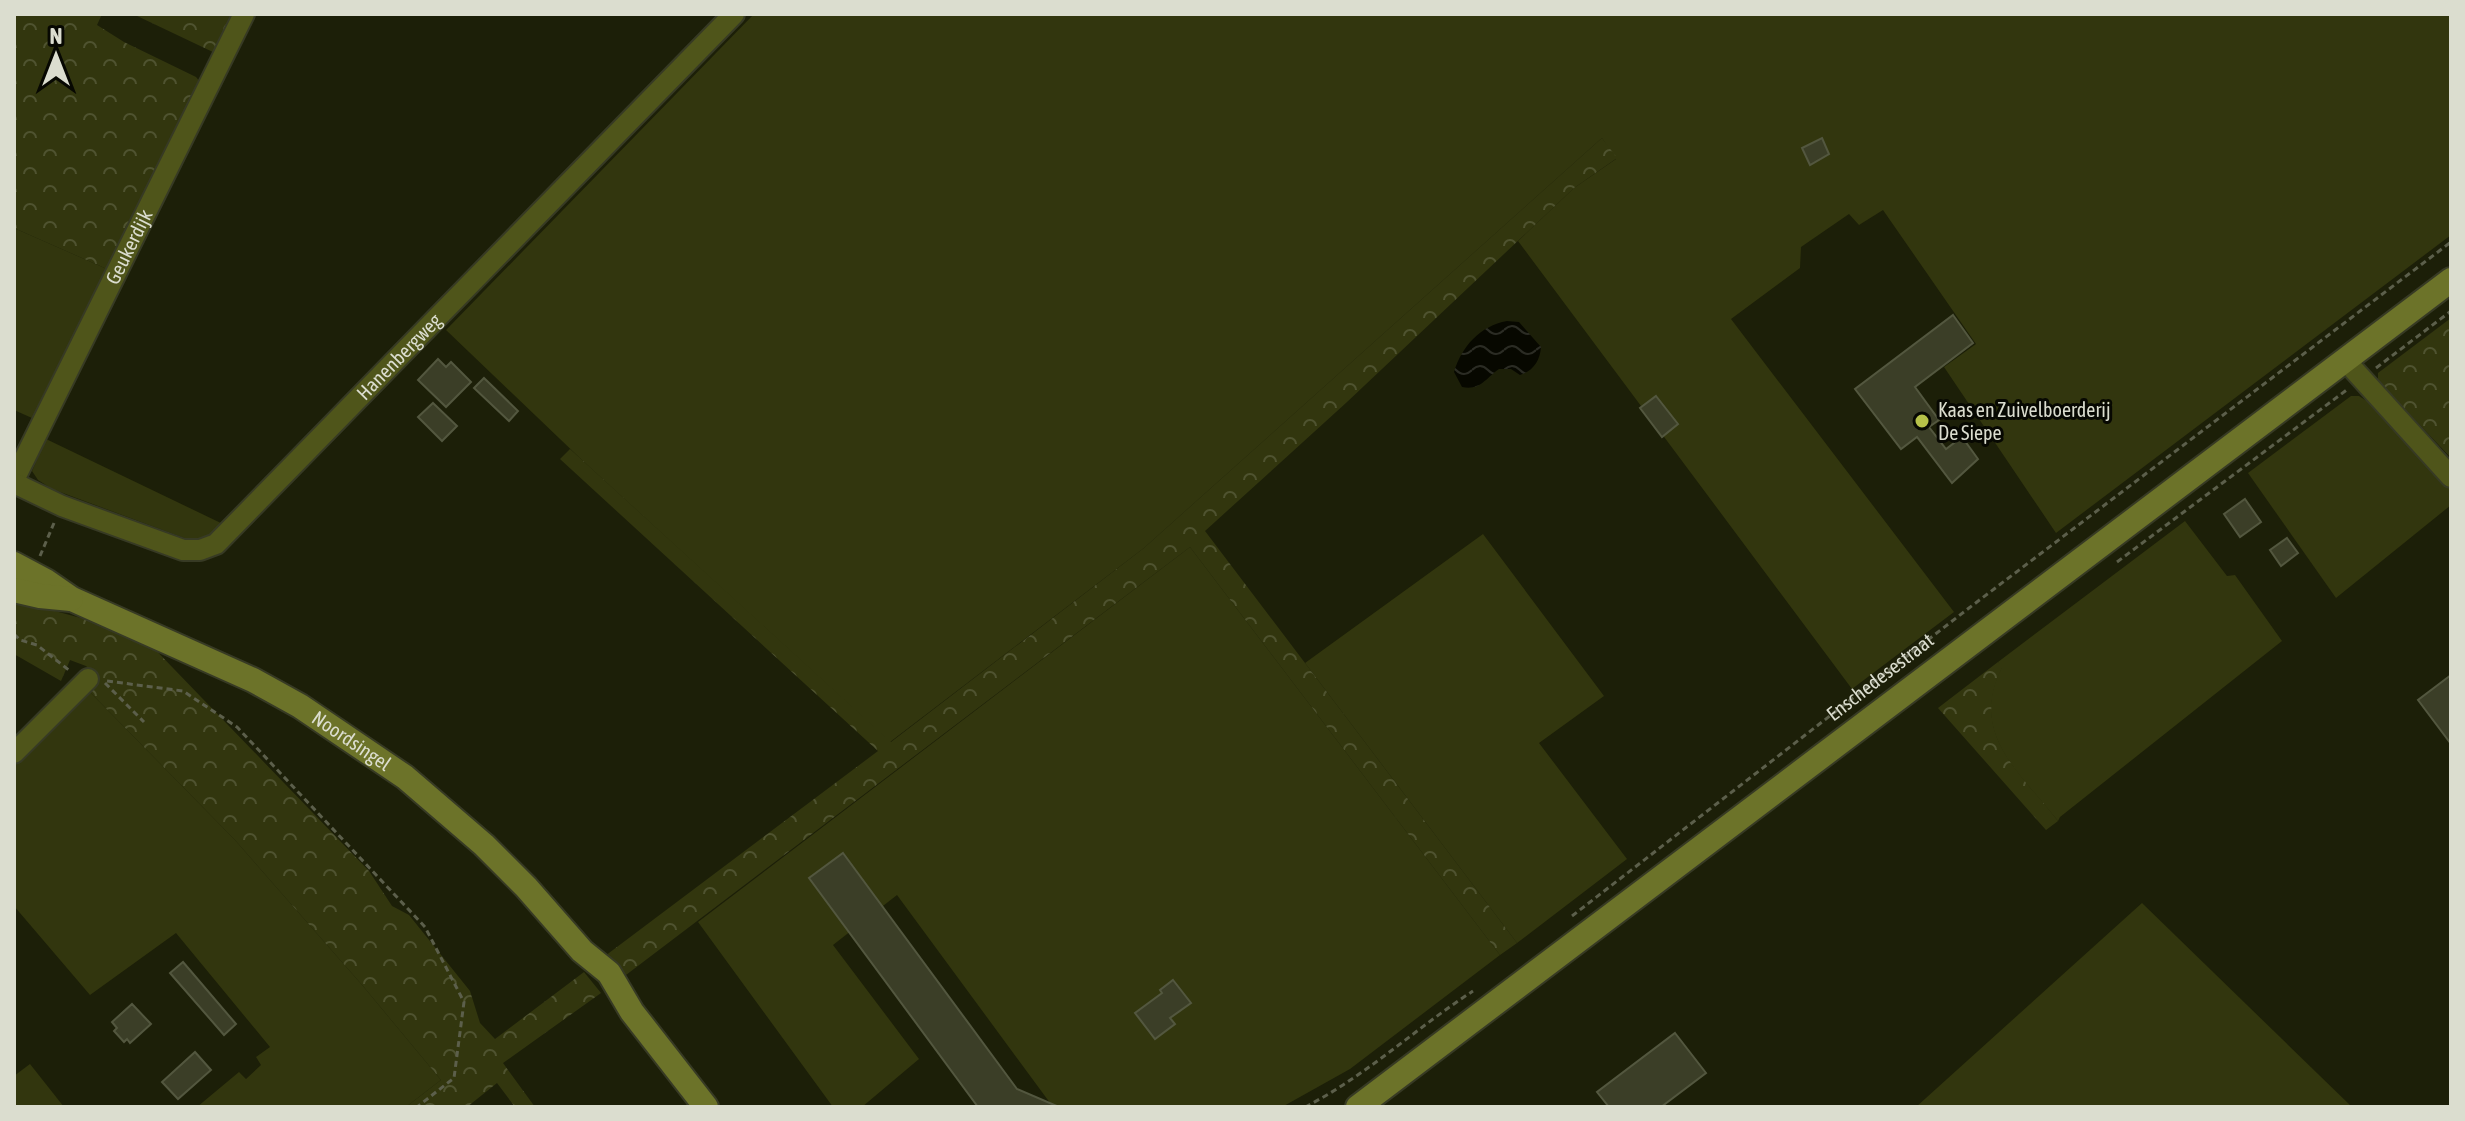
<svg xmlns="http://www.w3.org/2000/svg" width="2465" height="1121" font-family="'Asap Condensed',sans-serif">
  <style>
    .grass { fill: #32360e }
    .forest { fill: url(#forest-crowns) }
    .water { fill: url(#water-waves) }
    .building { fill: #3b3e27; stroke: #53573f; stroke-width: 2 }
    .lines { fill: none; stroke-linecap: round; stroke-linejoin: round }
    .street-casing { stroke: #373a24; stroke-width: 24 }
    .secondary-casing { stroke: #373a24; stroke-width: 28 }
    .path { stroke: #5c5f4b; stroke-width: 3; stroke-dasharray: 6 4; stroke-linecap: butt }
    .street { stroke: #4f551a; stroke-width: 20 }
    .secondary { stroke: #6c7329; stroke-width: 24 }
    .poi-dot { fill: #b6c149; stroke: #070802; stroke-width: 3 }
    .labels { text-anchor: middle; stroke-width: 6; stroke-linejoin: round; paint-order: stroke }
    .street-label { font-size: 20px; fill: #dbddcf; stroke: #070802 }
    .poi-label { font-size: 20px; fill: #dbddcf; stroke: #070802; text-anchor: start }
  </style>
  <defs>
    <pattern id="forest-crowns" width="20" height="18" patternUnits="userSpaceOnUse" patternTransform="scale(2)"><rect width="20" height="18" fill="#32360e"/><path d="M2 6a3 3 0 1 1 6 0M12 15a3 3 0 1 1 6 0" fill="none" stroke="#4f5330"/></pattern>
    <pattern id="water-waves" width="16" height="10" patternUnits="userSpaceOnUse" patternTransform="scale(2)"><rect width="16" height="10" fill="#070800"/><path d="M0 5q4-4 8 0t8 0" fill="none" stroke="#2b2c24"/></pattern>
  </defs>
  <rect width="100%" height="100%" fill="#1c1f08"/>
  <g class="grass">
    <polygon points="754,14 2451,14 2451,235 2056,533 1944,367 1976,344 1883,210 1859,225 1849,214 1801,247 1800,268 1731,319 1954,612 1852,689 1518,241 1574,188 1616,159 1602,138 1144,548 890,742 583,461 446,330"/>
    <polygon points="14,228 107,269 32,418 14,410"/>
    <polygon points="2351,396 2359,396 2370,403 2451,490 2451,505 2336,598 2248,473"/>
    <polygon points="46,439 225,525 211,539 195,542 52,489 38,480 32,471"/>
    <path d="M2185,521L2227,576L2235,575L2282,641L2060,817L2058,821C2019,772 1968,733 2002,667L1998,662Z"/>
    <polygon points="1483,534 1604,696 1539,743 1627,859 1517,943 1305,663"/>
    <polygon points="1190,547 1500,955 1350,1069 1282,1107 1053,1107 897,895 833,945 919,1059 862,1107 833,1107 698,922"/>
    <polygon points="87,689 235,840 363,986 441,1080 406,1107 197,1107 239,1072 246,1079 261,1065 256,1057 270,1047 176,933 90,995 14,906 14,758"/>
    <polygon points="2142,903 2352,1107 1916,1107"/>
    <polygon points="30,1064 64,1107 14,1107 14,1076"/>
  </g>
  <g class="forest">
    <polygon points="14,14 102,14 97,25 124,42 196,77 200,82 107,269 14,228"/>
    <polygon points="133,14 234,14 215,53"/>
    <polygon points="1602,138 1617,158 1574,188 1347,402 1205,531 1517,943 1500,955 1190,547 622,978 605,956 878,751 560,459 570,449 891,742 1144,548"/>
    <polygon points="2451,318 2451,458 2384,387 2378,379 2378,373"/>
    <polygon points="14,600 92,621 146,640 369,871 392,906 409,915 470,991 480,1023 495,1039 584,972 601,993 503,1063 535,1107 515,1107 497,1083 467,1107 406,1107 441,1080 363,986 235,840 87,689 98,677 86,666 70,660 61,681 14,654"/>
    <path d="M1998,662L2003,666C1968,733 2019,771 2058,821L2046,830L1938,708Z"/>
  </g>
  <path class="water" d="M1507,321L1519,322L1541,347C1540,361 1533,371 1520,375L1511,369H1499C1486,378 1480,391 1462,387L1454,372C1462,346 1480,326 1507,321Z"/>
  <g class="building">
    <polygon points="1822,138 1829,154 1810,165 1802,148"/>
    <polygon points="1953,315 1973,343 1915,387 1939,420 1929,427 1946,449 1962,437 1978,459 1952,483 1917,437 1901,449 1855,389"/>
    <polygon points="438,359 446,367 451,362 471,382 446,407 418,380"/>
    <polygon points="484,378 518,411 509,421 474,388"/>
    <polygon points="1656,396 1678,424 1662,437 1640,408"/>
    <polygon points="433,403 457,426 442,441 418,417"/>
    <polygon points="2245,499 2261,522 2240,537 2224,514"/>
    <polygon points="2287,538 2298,553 2281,566 2270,550"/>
    <polygon points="2451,675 2451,744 2418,700"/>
    <polygon points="843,853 1017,1089 1059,1107 978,1107 809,878"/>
    <polygon points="183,962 236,1024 224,1035 170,973"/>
    <polygon points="1173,980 1191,1003 1170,1018 1175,1024 1155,1039 1135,1013 1162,993 1160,990"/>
    <polygon points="132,1004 151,1024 130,1043 127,1039 124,1042 114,1031 117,1028 112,1022"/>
    <polygon points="1675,1033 1706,1073 1661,1107 1609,1107 1597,1092"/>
    <polygon points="195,1052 211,1070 178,1099 162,1082"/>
  </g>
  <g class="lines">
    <defs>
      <g id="street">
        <polyline points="2345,360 2451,477"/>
        <path id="s2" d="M14,480L244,14"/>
        <path id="s3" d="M14,483L62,506L183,550H200L216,544L734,14"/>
        <polyline points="14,753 88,679"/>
      </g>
      <g id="secondary">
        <path id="s4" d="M14,564L46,581L72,599L253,680L300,706L405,777L484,845L526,887L582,951L609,973L632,1012L706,1107"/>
        <polyline points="14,590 40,596 71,599"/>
        <polyline points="1358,1107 2451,280"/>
      </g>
    </defs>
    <use href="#street" class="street-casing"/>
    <use href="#secondary" class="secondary-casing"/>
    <g class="path">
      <polyline points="2376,368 2451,311"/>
      <polyline points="40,556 54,523"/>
      <polyline points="2117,562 2348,389"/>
      <polyline points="14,634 20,640 37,645 70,671"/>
      <polyline points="107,681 183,691 237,727 425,927 464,1002 454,1078 417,1107"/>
      <polyline points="105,683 144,722"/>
      <path id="s1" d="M1572,916L1969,608L2451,242"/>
      <path d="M1305,1107C1366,1076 1416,1028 1473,991"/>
    </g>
    <use href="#street" class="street"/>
    <use href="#secondary" class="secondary"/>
  </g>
  <circle class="poi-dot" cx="1922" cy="421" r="8"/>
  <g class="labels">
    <g class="street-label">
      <text dy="7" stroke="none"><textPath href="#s2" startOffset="260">Geukerdijk</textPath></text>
      <text dy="7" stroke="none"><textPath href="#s3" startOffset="478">Hanenbergweg</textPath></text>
      <text dy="7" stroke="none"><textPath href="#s1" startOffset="390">Enschedesestraat</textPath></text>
      <text dy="7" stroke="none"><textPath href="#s4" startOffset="382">Noordsingel</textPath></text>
    </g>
    <g class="poi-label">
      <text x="1938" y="417">Kaas en Zuivelboerderij<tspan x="1938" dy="23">De Siepe</tspan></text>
    </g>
  </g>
  <rect width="2465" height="1121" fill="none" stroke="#dbddcf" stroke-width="32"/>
  <g transform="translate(56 56)" stroke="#070802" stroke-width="6" paint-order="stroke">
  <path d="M0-6L14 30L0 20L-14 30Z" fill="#dbddcf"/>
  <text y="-12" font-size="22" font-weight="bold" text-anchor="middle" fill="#dbddcf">N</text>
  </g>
</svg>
